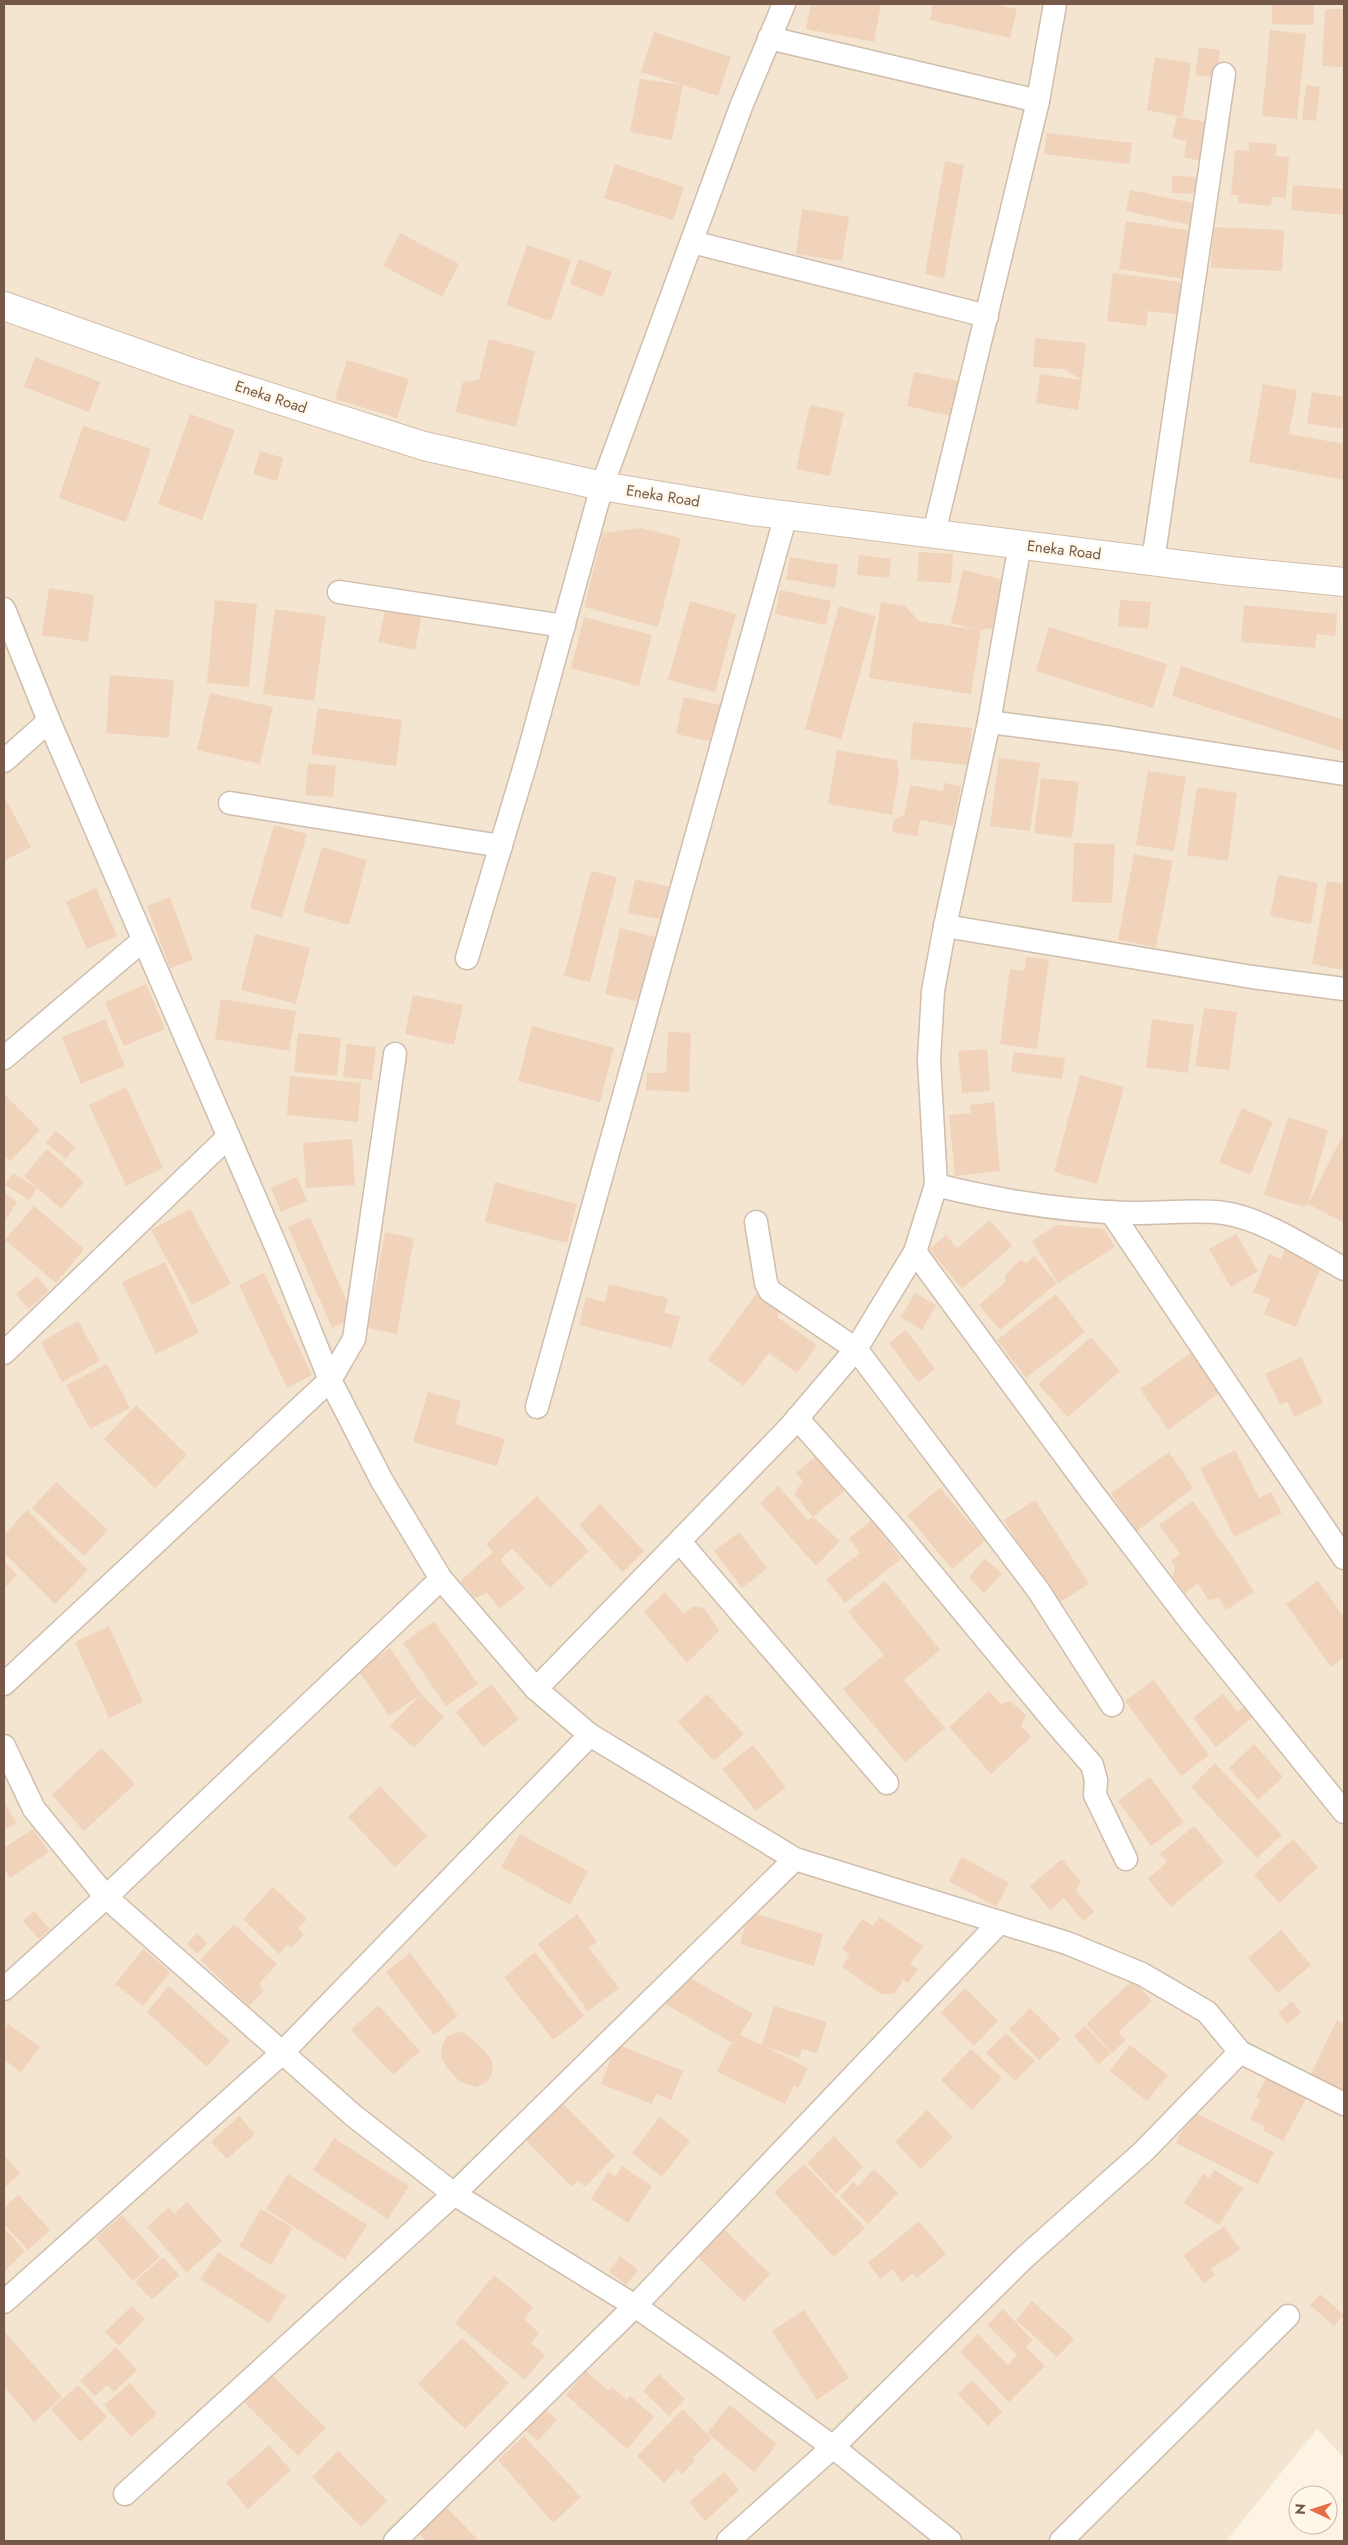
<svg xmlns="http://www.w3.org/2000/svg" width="1348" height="2545" font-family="Jost,sans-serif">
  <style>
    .residential { fill: #f4e5d1 }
    .building { fill: #f1d2bb }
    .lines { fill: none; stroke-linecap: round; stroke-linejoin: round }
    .street-casing { stroke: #cfbdad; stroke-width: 25 }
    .secondary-casing { stroke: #d2bdaa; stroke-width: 30 }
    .street { stroke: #fff; stroke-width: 22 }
    .secondary { stroke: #fff; stroke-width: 28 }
    .labels { text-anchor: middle; stroke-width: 4.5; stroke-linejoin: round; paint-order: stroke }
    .street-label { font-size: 15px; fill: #745949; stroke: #fff7e9 }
  </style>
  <rect width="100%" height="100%" fill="#fcf3e3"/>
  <polygon class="residential" points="4,4 1344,4 1344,2458 1317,2429 1226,2541 4,2541"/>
  <g class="building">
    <polygon points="811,4 881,4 874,42 806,29"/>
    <polygon points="933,4 994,4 1017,9 1010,38 930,20"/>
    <polygon points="1272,4 1314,4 1314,25 1272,24"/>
    <polygon points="1325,9 1344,9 1344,67 1322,66"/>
    <polygon points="1270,30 1306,34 1297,119 1262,116"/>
    <polygon points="654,32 731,57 718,96 641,72"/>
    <polygon points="1199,47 1220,50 1216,78 1195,75"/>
    <polygon points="1155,57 1191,63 1183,116 1177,116 1210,123 1201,161 1184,157 1187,141 1172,138 1177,116 1147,110"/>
    <polygon points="640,79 683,85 672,140 630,132"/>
    <polygon points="1306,85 1320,87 1316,121 1302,119"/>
    <polygon points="1047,133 1132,143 1129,164 1044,154"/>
    <polygon points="1249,142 1277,144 1276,156 1289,157 1286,198 1272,197 1271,206 1238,203 1238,195 1231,195 1235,150 1249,151"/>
    <polygon points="945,161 964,165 944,278 925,274"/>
    <polygon points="615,164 684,187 673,220 604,198"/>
    <polygon points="1172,176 1199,177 1198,194 1172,193"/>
    <polygon points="1293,185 1344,189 1344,215 1291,210"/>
    <polygon points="1130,190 1198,204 1194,226 1126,211"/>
    <polygon points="802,209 849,217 842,261 796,254"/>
    <polygon points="1126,221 1193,231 1186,279 1119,269"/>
    <polygon points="1213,227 1284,230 1282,271 1211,268"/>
    <polygon points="400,233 459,264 442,297 383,266"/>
    <polygon points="527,245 571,260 551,321 506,305"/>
    <polygon points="579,259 612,272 603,297 570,284"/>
    <polygon points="1113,273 1187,283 1182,315 1148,311 1146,326 1107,321"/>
    <polygon points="1035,338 1086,343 1082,380 1064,369 1033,367"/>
    <polygon points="489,339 535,351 516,427 455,412 463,382 479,380"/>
    <polygon points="35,357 100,382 89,412 24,387"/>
    <polygon points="347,360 409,379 397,418 335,399"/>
    <polygon points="914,372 959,381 951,416 907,406"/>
    <polygon points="1040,374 1082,380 1078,410 1036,403"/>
    <polygon points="1263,384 1297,390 1289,434 1344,444 1344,480 1249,462"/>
    <polygon points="1312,392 1344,397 1342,429 1307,423"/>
    <polygon points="810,405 844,412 830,476 796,469"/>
    <polygon points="190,414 235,430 202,520 158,504"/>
    <polygon points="83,426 151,449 126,522 59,498"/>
    <polygon points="260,451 283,458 277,481 253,474"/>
    <polygon points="640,528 681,538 658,627 584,607 603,533"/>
    <polygon points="919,552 953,554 951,583 917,581"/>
    <polygon points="859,555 891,559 889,578 857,575"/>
    <polygon points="790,557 838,565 835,588 786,579"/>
    <polygon points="963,570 1004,580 993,628 981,630 971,694 869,678 881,602 905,606 919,621 977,630 951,623"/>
    <polygon points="49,588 94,595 88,642 42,635"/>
    <polygon points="780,590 831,601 826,625 775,614"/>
    <polygon points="215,600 257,604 249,687 207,683"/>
    <polygon points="1120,600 1151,602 1148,629 1118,626"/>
    <polygon points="690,601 736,614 715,692 668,680"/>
    <polygon points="1244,605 1337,614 1335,636 1317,634 1315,648 1241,642"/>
    <polygon points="839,606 876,616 841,739 805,729"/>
    <polygon points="386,607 422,614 415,650 378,642"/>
    <polygon points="275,609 326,616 314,701 263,694"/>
    <polygon points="584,617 652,635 639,686 571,668"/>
    <polygon points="1049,627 1167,664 1153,708 1036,671"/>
    <polygon points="1181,666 1344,720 1344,752 1172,696"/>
    <polygon points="110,675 174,680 169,738 106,733"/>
    <polygon points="210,693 273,707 260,764 197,750"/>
    <polygon points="684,697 721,705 713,742 676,734"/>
    <polygon points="318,708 402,720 396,766 311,754"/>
    <polygon points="913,722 972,728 968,765 910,759"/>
    <polygon points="837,750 897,760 899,773 892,815 828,804"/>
    <polygon points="999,758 1040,763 1030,831 990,826"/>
    <polygon points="308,763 336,766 333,797 305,795"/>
    <polygon points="1148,771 1186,777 1174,851 1136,845"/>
    <polygon points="1041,778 1079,782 1072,838 1034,833"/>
    <polygon points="944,783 961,786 953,826 920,820 917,836 892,832 894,820 904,815 910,785 943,791"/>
    <polygon points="1197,787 1237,793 1228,861 1187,855"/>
    <polygon points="4,796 31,847 4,861"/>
    <polygon points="274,825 307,834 282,918 250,908"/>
    <polygon points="1074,843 1115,844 1112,903 1072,902"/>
    <polygon points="322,847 367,860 349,925 303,912"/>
    <polygon points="1134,854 1173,861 1156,947 1118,940"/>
    <polygon points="591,871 617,877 590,982 564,976"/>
    <polygon points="1278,875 1318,883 1311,924 1270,916"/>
    <polygon points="635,879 670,887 663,920 628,913"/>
    <polygon points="1327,881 1344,884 1344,970 1312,964"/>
    <polygon points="96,888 117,936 87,949 66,902"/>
    <polygon points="170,897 193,960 170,968 147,906"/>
    <polygon points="620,928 656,937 641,1002 605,994"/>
    <polygon points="255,934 310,948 296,1004 241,990"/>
    <polygon points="1026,957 1049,959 1037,1049 1000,1044 1010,969 1024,971"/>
    <polygon points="146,984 165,1029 124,1046 105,1002"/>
    <polygon points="413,995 463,1005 454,1045 405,1034"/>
    <polygon points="221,999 296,1011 289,1051 215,1039"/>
    <polygon points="1204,1008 1237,1012 1229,1070 1195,1066"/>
    <polygon points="105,1019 125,1066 81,1084 62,1037"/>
    <polygon points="1152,1019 1194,1025 1188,1073 1146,1067"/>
    <polygon points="532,1026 614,1048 600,1102 518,1081"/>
    <polygon points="668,1032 691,1033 689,1092 646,1090 647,1073 666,1073"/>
    <polygon points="298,1033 341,1038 337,1076 294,1072"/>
    <polygon points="347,1044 376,1047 372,1080 343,1077"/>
    <polygon points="987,1049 990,1091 962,1093 958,1051"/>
    <polygon points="1014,1052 1065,1058 1062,1079 1011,1072"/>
    <polygon points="1080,1075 1124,1087 1097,1184 1054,1172"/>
    <polygon points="290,1076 361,1083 358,1122 287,1115"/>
    <polygon points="126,1087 163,1168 126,1186 89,1105"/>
    <polygon points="4,1094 40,1130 10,1161 4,1155"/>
    <polygon points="994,1102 1000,1171 955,1176 949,1115 971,1113 970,1105"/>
    <polygon points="1242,1108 1273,1122 1250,1175 1219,1162"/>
    <polygon points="1288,1117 1328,1130 1308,1204 1342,1137 1344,1138 1344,1223 1308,1204 1304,1207 1264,1195"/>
    <polygon points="56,1131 75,1147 66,1159 46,1143"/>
    <polygon points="352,1139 355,1185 306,1188 303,1143"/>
    <polygon points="47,1149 84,1182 61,1209 24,1176"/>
    <polygon points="13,1173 37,1188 29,1200 5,1185"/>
    <polygon points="297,1177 307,1201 281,1212 271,1188"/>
    <polygon points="495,1182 577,1204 567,1243 485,1222"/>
    <polygon points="4,1193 17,1202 4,1223"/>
    <polygon points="34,1206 84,1249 56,1283 5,1240"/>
    <polygon points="190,1209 231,1284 192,1305 151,1230"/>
    <polygon points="310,1217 354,1318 332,1328 288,1227"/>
    <polygon points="990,1220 1012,1246 962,1289 929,1249 946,1235 957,1248"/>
    <polygon points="1056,1225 1104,1229 1115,1247 1058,1283 1032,1241"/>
    <polygon points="385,1232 414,1238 397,1334 368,1328"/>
    <polygon points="1236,1234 1258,1271 1231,1287 1209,1249"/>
    <polygon points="1285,1249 1322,1265 1296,1327 1264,1314 1270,1299 1253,1292 1269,1254 1281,1259"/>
    <polygon points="1034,1256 1057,1283 1000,1330 979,1305 1005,1282 1005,1275 1020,1260 1027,1263"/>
    <polygon points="165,1262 199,1333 156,1354 122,1282"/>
    <polygon points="264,1273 312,1375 287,1388 239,1285"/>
    <polygon points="37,1276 49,1291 28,1309 16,1294"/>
    <polygon points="609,1284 668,1298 664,1313 680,1316 672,1348 579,1325 586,1297 605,1302"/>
    <polygon points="758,1291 783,1308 777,1317 817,1345 797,1373 769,1353 744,1386 708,1360"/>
    <polygon points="915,1293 936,1305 922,1330 901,1317"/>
    <polygon points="1056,1294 1085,1332 1026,1378 997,1340"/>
    <polygon points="78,1321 100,1361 62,1382 41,1342"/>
    <polygon points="906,1330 935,1369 918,1382 889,1343"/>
    <polygon points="1091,1337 1120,1371 1068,1417 1038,1384"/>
    <polygon points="1191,1353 1219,1393 1168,1430 1140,1389"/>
    <polygon points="1301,1357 1323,1403 1294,1417 1287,1402 1280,1405 1265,1374"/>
    <polygon points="107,1364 130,1408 90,1429 66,1385"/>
    <polygon points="428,1392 461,1401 455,1424 505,1439 497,1466 413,1442"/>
    <polygon points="136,1405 187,1455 155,1488 104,1439"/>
    <polygon points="1235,1450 1259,1498 1271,1492 1282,1513 1234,1537 1200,1468"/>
    <polygon points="1169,1452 1193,1488 1136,1532 1111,1493"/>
    <polygon points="820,1453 848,1488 813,1517 794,1494 803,1481 796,1473"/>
    <polygon points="56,1482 108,1530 84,1556 32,1508"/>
    <polygon points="778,1486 808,1520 813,1517 840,1541 816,1566 760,1503"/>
    <polygon points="940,1488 985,1541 952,1569 907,1515"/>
    <polygon points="537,1496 589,1551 550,1588 512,1548 500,1560 525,1588 500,1609 487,1593 475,1598 460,1581 493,1552 486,1544"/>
    <polygon points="1035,1500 1089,1584 1057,1604 1004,1520"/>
    <polygon points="1193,1501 1233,1558 1254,1592 1226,1610 1219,1598 1208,1600 1198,1583 1185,1593 1173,1577 1175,1566 1171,1560 1180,1554 1159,1525"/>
    <polygon points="600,1504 644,1551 623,1572 579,1525"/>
    <polygon points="27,1510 88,1570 55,1604 4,1553 4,1535"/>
    <polygon points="872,1520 901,1559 845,1603 826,1579 860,1553 849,1538"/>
    <polygon points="739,1532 767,1568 742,1588 714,1551"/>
    <polygon points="984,1558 1002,1574 984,1593 969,1578"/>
    <polygon points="4,1561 17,1575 4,1588"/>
    <polygon points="885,1581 940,1650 904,1680 945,1728 905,1762 843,1689 884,1655 848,1612"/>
    <polygon points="1318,1581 1344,1617 1344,1657 1331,1667 1286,1604"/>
    <polygon points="665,1592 684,1614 693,1606 704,1608 719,1631 687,1663 644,1612"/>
    <polygon points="434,1621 478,1684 446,1706 403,1643"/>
    <polygon points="109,1626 143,1702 109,1718 75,1642"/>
    <polygon points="390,1648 421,1694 389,1716 358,1670"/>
    <polygon points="1154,1680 1209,1755 1181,1776 1125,1701"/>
    <polygon points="491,1684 519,1719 483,1747 456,1712"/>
    <polygon points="989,1691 1001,1704 1010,1701 1026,1715 1021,1726 1031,1737 991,1774 949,1727"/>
    <polygon points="421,1694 444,1717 414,1748 390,1726"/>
    <polygon points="707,1694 744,1734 714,1761 678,1722"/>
    <polygon points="1223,1694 1237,1712 1247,1705 1255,1715 1216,1747 1193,1718"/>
    <polygon points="1254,1744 1283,1777 1258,1800 1229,1768"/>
    <polygon points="753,1745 786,1787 756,1811 722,1769"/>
    <polygon points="102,1748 135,1784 84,1831 52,1795"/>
    <polygon points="1215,1763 1282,1835 1257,1858 1191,1787"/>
    <polygon points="1150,1777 1184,1822 1151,1846 1118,1801"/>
    <polygon points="380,1786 427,1836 395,1867 348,1817"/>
    <polygon points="4,1801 16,1823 4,1830"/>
    <polygon points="1194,1826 1224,1862 1171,1907 1148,1879 1167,1862 1160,1854"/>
    <polygon points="33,1829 49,1852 10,1878 4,1868 4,1848"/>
    <polygon points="520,1834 588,1871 570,1905 501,1867"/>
    <polygon points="1293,1839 1318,1867 1279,1903 1254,1875"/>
    <polygon points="962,1857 1009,1883 996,1907 949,1881"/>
    <polygon points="1062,1859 1081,1882 1076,1890 1094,1912 1083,1921 1064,1898 1050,1910 1030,1886"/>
    <polygon points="273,1887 307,1919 298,1928 304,1934 291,1948 287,1945 279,1954 243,1919"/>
    <polygon points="34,1911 50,1929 39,1939 23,1921"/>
    <polygon points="749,1912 823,1934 814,1966 740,1944"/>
    <polygon points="577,1914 597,1942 589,1948 619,1988 588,2011 538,1944"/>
    <polygon points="879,1916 923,1946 910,1964 918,1969 908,1983 902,1978 901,1984 894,1994 881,1994 842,1967 850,1954 842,1949 862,1919 873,1926"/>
    <polygon points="234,1924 277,1964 259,1984 264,1990 249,2006 200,1960"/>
    <polygon points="1281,1930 1311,1965 1278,1993 1248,1958"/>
    <polygon points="197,1933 207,1943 197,1954 187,1944"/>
    <polygon points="143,1949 170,1972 143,2006 115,1984"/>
    <polygon points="535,1952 584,2016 553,2040 504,1977"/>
    <polygon points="410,1953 458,2016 434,2035 386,1972"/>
    <polygon points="683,1974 753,2014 740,2035 762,2045 774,2006 827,2022 817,2053 802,2049 799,2058 762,2045 808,2068 798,2088 794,2086 785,2104 717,2072 730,2044 736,2045 665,2004"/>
    <polygon points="1133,1980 1152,2001 1118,2032 1126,2040 1112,2053 1086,2024"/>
    <polygon points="169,1986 230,2041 207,2067 147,2012"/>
    <polygon points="965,1988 998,2021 974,2046 941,2013"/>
    <polygon points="1292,2001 1301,2012 1288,2024 1278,2013"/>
    <polygon points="378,2005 420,2051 393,2075 351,2030"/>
    <polygon points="1030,2008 1061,2039 1039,2060 1009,2029"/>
    <polygon points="1337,2020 1344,2024 1344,2090 1311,2074"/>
    <polygon points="8,2024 40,2047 21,2072 4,2059 4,2029"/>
    <polygon points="1085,2026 1111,2053 1099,2064 1074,2036"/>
    <polygon points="464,2032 484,2050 491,2059 493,2066 492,2074 486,2083 476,2087 460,2082 447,2068 441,2057 442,2046 446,2037 454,2033"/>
    <polygon points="1006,2033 1035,2061 1015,2081 986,2053"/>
    <polygon points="617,2044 683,2071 671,2100 656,2094 652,2104 601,2084"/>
    <polygon points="1130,2045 1168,2075 1147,2101 1110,2071"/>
    <polygon points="971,2049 1002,2078 972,2110 941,2080"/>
    <polygon points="1267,2077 1306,2099 1283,2141 1263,2130 1265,2127 1250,2119 1261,2100 1256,2097"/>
    <polygon points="560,2101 615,2156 585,2187 578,2180 572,2187 523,2137"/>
    <polygon points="927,2110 953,2137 921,2169 895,2142"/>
    <polygon points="1192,2111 1274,2152 1258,2184 1176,2143"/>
    <polygon points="239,2116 255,2134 227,2159 211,2142"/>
    <polygon points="660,2117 690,2141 662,2177 632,2153"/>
    <polygon points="834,2136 863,2167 836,2194 807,2163"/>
    <polygon points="334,2138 409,2186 388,2219 313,2170"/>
    <polygon points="4,2155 20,2173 4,2188"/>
    <polygon points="804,2164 865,2228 834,2257 774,2192"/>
    <polygon points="622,2166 652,2186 628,2223 591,2199 608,2172 615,2177"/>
    <polygon points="874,2169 898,2193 868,2224 840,2196 853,2182 858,2186"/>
    <polygon points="1215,2170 1243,2188 1219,2225 1184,2203 1203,2174 1209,2178"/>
    <polygon points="288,2174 367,2225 345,2260 266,2209"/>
    <polygon points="18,2195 50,2230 28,2250 4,2224 4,2208"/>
    <polygon points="187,2202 222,2241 187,2272 147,2227 169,2207 174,2214"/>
    <polygon points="261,2209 293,2228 271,2265 239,2246"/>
    <polygon points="122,2215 160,2257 133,2281 96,2238"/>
    <polygon points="919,2221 946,2254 917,2278 913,2273 902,2282 892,2269 880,2279 868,2263"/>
    <polygon points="1224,2226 1240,2249 1211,2269 1215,2275 1204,2283 1183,2255"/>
    <polygon points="722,2227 770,2274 744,2302 695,2254"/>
    <polygon points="4,2228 25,2251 4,2272"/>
    <polygon points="218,2252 286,2296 269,2323 200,2279"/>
    <polygon points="620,2256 638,2270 626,2285 609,2271"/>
    <polygon points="163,2257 179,2275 152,2300 135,2282"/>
    <polygon points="494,2275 533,2307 524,2319 539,2333 531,2343 545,2355 525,2380 455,2323"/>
    <polygon points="1320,2294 1344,2315 1334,2326 1310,2305"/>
    <polygon points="1032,2301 1074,2339 1057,2357 1016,2320"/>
    <polygon points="132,2306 145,2319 119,2346 105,2332"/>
    <polygon points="1003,2309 1033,2340 1026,2347 1045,2366 1009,2402 960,2352 978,2334 1008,2365 1017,2355 987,2325"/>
    <polygon points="804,2310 849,2378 817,2400 772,2331"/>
    <polygon points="4,2331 62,2397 34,2422 4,2386"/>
    <polygon points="462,2338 509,2383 465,2429 418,2384"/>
    <polygon points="116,2347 137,2370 114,2392 107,2385 95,2396 80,2381"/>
    <polygon points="586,2371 609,2391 612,2387 627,2400 630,2396 654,2417 627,2449 566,2395"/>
    <polygon points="271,2374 326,2428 298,2456 244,2402"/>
    <polygon points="659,2374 685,2399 669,2416 643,2391"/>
    <polygon points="972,2380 1002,2412 988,2426 958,2394"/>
    <polygon points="130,2383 157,2414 131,2437 104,2405"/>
    <polygon points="78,2385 107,2417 80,2442 51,2409"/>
    <polygon points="538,2403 557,2420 538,2441 520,2425"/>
    <polygon points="730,2405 777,2444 754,2472 707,2433"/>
    <polygon points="683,2409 712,2439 693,2457 695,2461 682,2474 677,2469 664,2483 637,2456"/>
    <polygon points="524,2436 581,2497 553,2523 498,2460"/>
    <polygon points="269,2445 291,2470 248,2509 226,2483"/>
    <polygon points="338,2451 387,2501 361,2527 312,2477"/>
    <polygon points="724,2472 739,2490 705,2521 689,2502"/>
    <polygon points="446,2507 479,2541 427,2541 419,2534"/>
  </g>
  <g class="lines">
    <defs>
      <g id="street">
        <polyline points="769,38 1038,101"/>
        <polyline points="692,242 987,316"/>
        <polyline points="934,533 1038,101 1055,4"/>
        <polyline points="1153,561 1224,74"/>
        <polyline points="339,592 564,626"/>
        <polyline points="4,609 49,721 281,1258 330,1380 382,1481 441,1579 536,1689 590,1735 795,1859 1067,1943 1142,1974 1207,2012 1240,2052 1344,2104"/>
        <polyline points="989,722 1113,738 1344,774"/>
        <polyline points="4,761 49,721"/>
        <polyline points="230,803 501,846"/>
        <polyline points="945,926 1252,977 1344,989"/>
        <polyline points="467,958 526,762 602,486 742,104 784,4"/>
        <polyline points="4,1058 142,941"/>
        <path d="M936,1185C1000,1201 1063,1211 1128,1213C1160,1214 1192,1209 1224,1213C1262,1218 1310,1250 1344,1269"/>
        <polyline points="1111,1212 1344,1558"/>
        <polyline points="756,1222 766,1283 770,1291 856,1349 1038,1590 1112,1705"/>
        <polyline points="915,1252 1091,1491 1190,1621 1344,1812"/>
        <polyline points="4,1353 228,1137"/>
        <polyline points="537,1407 786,515"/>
        <polyline points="797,1418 889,1522 1052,1719 1092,1765 1096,1780 1095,1795 1126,1859"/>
        <polyline points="680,1542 887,1783"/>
        <polyline points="4,1684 330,1380 354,1339 395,1054"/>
        <polyline points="536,1689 789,1428 856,1349 915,1252 936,1185 929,1060 933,991 945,926 989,722 1020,544"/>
        <polyline points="4,1746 34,1809 106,1897 354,2116 454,2194 635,2306 718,2364 833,2447 950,2541"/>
        <polyline points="4,1989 106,1897 441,1579"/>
        <polyline points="4,2302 281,2054 590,1735"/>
        <polyline points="125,2494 454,2194 795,1859"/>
        <polyline points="395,2541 635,2306 999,1923"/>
        <polyline points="728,2541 833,2447 1024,2258 1144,2151 1240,2052"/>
        <polyline points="1061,2541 1288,2316"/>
      </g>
      <polyline id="secondary" points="4,306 188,371 424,446 602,486 752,511 1231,571 1344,582"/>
    </defs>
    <use href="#street" class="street-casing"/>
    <use href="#secondary" class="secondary-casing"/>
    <use href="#street" class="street"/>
    <use href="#secondary" class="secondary"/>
  </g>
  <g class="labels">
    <g class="street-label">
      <text transform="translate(271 397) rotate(18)" y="5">Eneka Road</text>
      <text transform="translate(663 496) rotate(9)" y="5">Eneka Road</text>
      <text transform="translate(1064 550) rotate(7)" y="5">Eneka Road</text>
    </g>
  </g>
  <rect width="1348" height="2545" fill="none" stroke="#745949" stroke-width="10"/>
  <g transform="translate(1313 2510) rotate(274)"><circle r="24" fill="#fff7e9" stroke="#c7b8a9"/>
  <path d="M0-4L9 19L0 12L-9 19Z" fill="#e66f48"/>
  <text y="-8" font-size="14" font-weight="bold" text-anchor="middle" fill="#745949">N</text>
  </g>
</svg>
